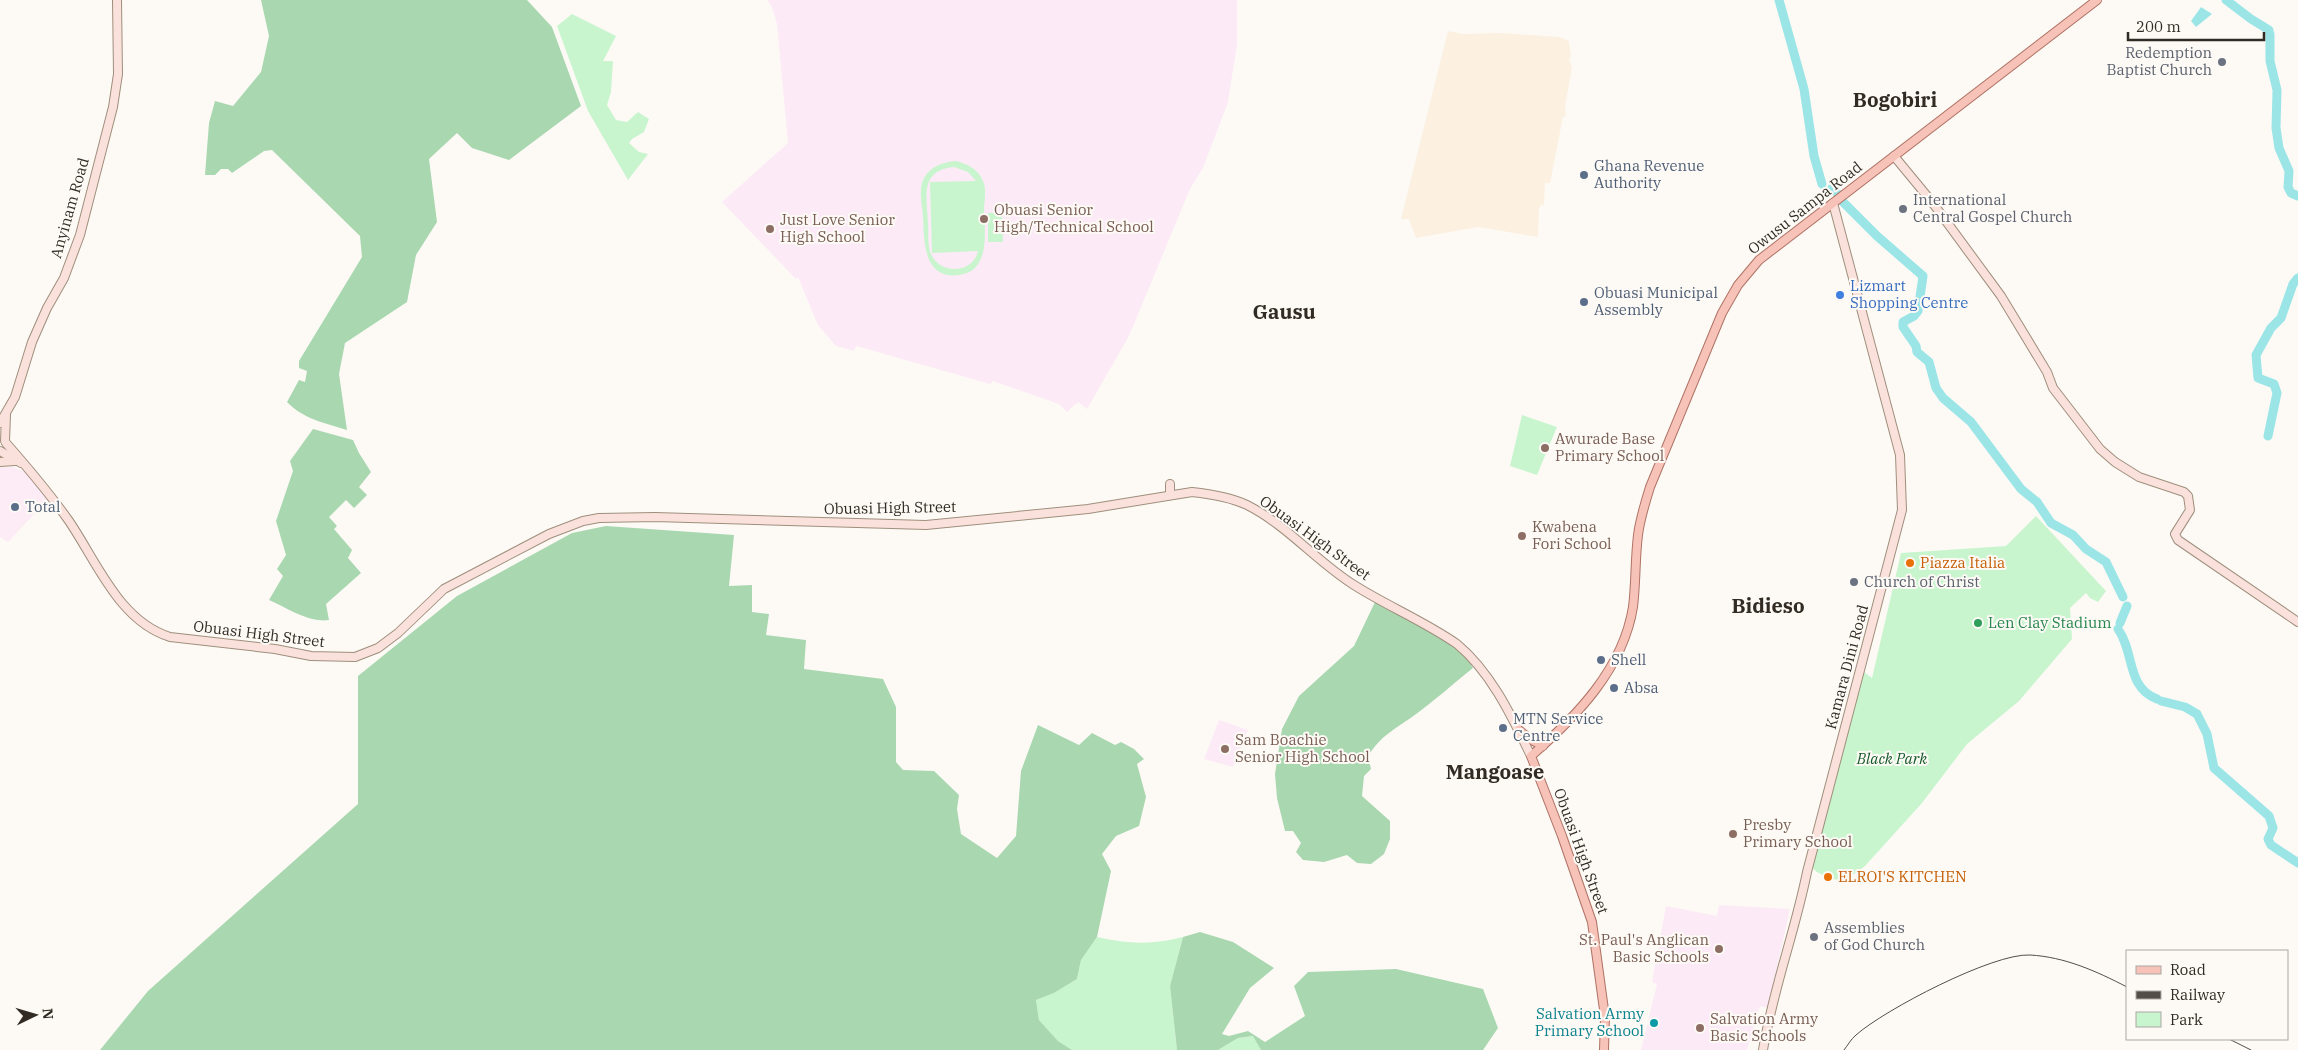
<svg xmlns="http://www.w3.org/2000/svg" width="2298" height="1050" font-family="'IBM Plex Serif',serif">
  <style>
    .commercial { fill: #fdebf5 }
    .built { fill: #fcf0e0 }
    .education { fill: #fcebf6 }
    .green { fill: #c8f5ce; fill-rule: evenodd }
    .forest { fill: #a9d7b0 }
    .water { fill: #9ce5e7 }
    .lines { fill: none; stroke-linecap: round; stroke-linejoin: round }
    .river { stroke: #9ce5e7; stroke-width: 9 }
    .secondary-casing { stroke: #9e8f7c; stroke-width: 10 }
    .primary-casing { stroke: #ae7365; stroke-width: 10 }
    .secondary { stroke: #fbe1dc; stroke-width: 8 }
    .primary { stroke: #f7c2b8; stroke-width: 8 }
    .rail { stroke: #534e47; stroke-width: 1 }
    .worship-dot { fill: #6b7280; stroke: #fdfaf6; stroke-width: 2 }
    .service-dot { fill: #5c6f8a; stroke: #fdfaf6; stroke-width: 2 }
    .education-dot { fill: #8d6e63; stroke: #fdfaf6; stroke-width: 2 }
    .shop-dot { fill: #3f7fe0; stroke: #fdfaf6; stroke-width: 2 }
    .food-dot { fill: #e8710a; stroke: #fdfaf6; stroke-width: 2 }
    .leisure-dot { fill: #2e9e5b; stroke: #fdfaf6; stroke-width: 2 }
    .culture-dot { fill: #0f9aa8; stroke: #fdfaf6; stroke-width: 2 }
    .labels { text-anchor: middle; stroke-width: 4; stroke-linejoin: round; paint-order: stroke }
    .worship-label { font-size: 15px; fill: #5b616d; stroke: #fdfaf6; text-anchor: start }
    .service-label { font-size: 15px; fill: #4e5e75; stroke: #fdfaf6; text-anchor: start }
    .street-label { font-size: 15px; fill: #312b23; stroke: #fdfaf6 }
    .education-label { font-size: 15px; fill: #785e54; stroke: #fdfaf6; text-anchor: start }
    .shop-label { font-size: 15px; fill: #366cbe; stroke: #fdfaf6; text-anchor: start }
    .food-label { font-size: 15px; fill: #c56008; stroke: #fdfaf6; text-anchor: start }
    .leisure-label { font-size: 15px; fill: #27864d; stroke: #fdfaf6; text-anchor: start }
    .park-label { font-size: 15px; font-style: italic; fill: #145929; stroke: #fdfaf6 }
    .culture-label { font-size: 15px; fill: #0d838f; stroke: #fdfaf6; text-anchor: end }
    .district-label { font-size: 20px; font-weight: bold; fill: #312b23; stroke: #fdfaf6 }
  </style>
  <rect width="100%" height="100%" fill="#fdfaf6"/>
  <polygon class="commercial" points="0,467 13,467 25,472 48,499 8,542 0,537"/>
  <polygon class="built" points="1448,31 1463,34 1502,33 1559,37 1569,41 1571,57 1569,59 1572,68 1565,106 1566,116 1563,117 1550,183 1545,183 1544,206 1542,204 1539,209 1538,237 1478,227 1416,238 1409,219 1401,219"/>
  <g class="education">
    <polygon points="767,0 1237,0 1237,44 1228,102 1203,168 1190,189 1129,336 1087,409 1078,402 1067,412 1059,404 993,381 990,384 856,346 854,351 836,346 818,325 798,277 796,279 722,202 788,143 777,24 772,7"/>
    <polygon points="1219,720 1248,730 1233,767 1204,759"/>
    <polygon points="1719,905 1790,909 1768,1008 1760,1006 1747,1050 1641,1050 1657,984 1652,982 1666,906 1717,916"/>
  </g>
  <g class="green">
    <polygon points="572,14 616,36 603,61 613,61 611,92 607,105 616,120 627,122 638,112 649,119 644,132 632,139 629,143 639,152 648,154 628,180 588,111 557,26"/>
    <path d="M956,161C968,164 978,169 983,181C987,189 984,202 984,211C985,234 990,271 959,275C923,280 924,240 923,216C922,204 918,189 924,178C931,166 943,162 956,161ZM954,167L968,172L976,181L930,182L932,253L978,251C973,274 940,275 931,254C927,245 929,234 928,224C927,198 919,170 954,167Z"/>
    <polygon points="1002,212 1003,242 988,242 988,213"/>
    <polygon points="1522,415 1557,427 1537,475 1510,466"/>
    <path d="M2036,516L2106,591L2098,602L2090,598L2086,593L2070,608L2072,639L2019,701L1967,744L1922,803L1865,866C1849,879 1838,885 1819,873C1813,870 1812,867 1813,861L1864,672L1872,678L1901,553L2006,546Z"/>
    <path d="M1097,937C1129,944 1151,945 1183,937L1170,986L1177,1050H1072L1058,1041L1039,1020L1036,1000L1054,993L1077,979L1081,960Z"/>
    <polygon points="1254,1036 1261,1050 1218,1050 1238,1038"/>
  </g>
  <g class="forest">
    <path d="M261,0H527L552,27L581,106L509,160L472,148L457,133L429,159L437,222L416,255L407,302L345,343L339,374L347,430C325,423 303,419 287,402L299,380L305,382L307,371L299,368V361L362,257L360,236L272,150L264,151L232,173L228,169H221L215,175H205L209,123L215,101L233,106L261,72L269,36Z"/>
    <path d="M313,429L353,440L359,453L371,472L359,487L367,495L354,508L346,500L329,517L337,526L334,529L352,550L348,558L361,573L326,604L329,620C308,623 288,608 269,600L283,576L277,569L286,555L276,521L293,471L290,461Z"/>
    <polygon points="606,526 734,535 729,586 752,585 752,612 769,614 766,635 806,640 804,669 883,679 896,707 896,762 903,770 934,771 959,795 957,809 961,834 997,858 1016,836 1021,771 1038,725 1079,745 1092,733 1115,745 1121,742 1134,749 1144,759 1137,764 1146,797 1139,826 1116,836 1102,854 1111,871 1097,937 1081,960 1077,979 1054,993 1036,1000 1039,1020 1058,1041 1072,1050 100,1050 148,991 358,804 358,676 457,596 572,533"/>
    <path d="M1375,602C1403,618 1460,638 1473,668C1453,684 1433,702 1412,717C1392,731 1382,735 1368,756L1371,769L1364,776L1362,796L1390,821V839L1384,854L1371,864L1357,863L1347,855L1324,862L1303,860L1296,852L1301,843L1293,831H1285L1277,798L1275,774L1282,729L1299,696L1354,646Z"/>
    <polygon points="1200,932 1233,942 1274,968 1250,988 1222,1034 1229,1036 1248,1031 1265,1042 1305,1016 1294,986 1308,972 1396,969 1483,989 1498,1028 1483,1050 1261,1050 1253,1036 1238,1038 1218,1050 1177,1050 1170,986 1183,937"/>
  </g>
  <polygon class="water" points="2201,7 2212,14 2196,27 2191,21"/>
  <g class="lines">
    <g class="river">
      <polyline points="1779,0 1804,89 1814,156 1822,184"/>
      <polyline points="2226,0 2251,19 2269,30"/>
      <polyline points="2270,34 2270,61 2277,90 2276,128 2279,148 2289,171 2288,187 2291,193 2298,196"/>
      <polyline points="1832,188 1837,193"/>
      <polyline points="1843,202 1877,236 1923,276 1918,311 1914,316 1903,322 1903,327 1916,346 1917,352 1929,362 1936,388 1943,398 1971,422 2021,489 2037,502 2051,523 2073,535 2086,549 2106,562 2123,597"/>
      <polyline points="2268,436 2277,393 2274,384 2258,378 2256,355 2271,328 2281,318 2293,284 2298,278"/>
      <polyline points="2120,623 2127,606"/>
      <path d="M2118,629C2135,653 2126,687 2157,699"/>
      <polyline points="2161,701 2185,707 2197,714 2207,734 2214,768 2269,816 2273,828 2268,839 2271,845 2298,863"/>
    </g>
    <defs>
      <g id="secondary">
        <polyline points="1894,156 1932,202 2001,296 2047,372 2053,388 2100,449 2115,462 2139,477 2184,492 2188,496 2190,510 2175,534 2178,540 2298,622"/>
        <polyline points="0,423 15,397 32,342 47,308 64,278 80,235 113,107 118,74 117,0"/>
        <polyline points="5,441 6,415"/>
        <path d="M6,443C28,468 50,494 69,521C97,562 119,621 170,637L275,649L311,656L355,657L378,648L398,633L444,589L549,534L583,521L599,518L655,517L926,525L1088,509L1192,492C1211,494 1230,497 1247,505C1287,525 1317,562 1354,585C1387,606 1424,621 1457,644C1491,672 1512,717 1531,756"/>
        <polyline points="0,451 21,463"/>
        <polyline points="0,462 15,461"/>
        <polyline points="1170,495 1170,484"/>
        <path d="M1763,1050C1773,989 1795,932 1807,872L1902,510L1900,455L1833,203"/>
      </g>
      <g id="primary">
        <polyline points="1519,730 1530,739 1543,746"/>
        <path d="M1604,1050L1605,1017L1592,922L1562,836L1531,756C1576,717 1623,669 1633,607C1636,583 1635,559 1638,535C1640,519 1645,503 1650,487L1722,313L1738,285L1759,260L2097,0"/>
      </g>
    </defs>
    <use href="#secondary" class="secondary-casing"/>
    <use href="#primary" class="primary-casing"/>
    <use href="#secondary" class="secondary"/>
    <use href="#primary" class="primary"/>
    <g class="rail">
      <polyline points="2229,1039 2251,1050"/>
      <path d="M1844,1050C1848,1045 1851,1039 1856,1035C1884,1010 1993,953 2030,955C2065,957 2096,971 2127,987"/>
    </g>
  </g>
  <g class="worship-dot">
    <circle cx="2222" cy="62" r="5"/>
    <circle cx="1903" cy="209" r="5"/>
    <circle cx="1854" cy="582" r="5"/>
    <circle cx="1814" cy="937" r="5"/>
  </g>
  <g class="service-dot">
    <circle cx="1584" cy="175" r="5"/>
    <circle cx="1584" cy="302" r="5"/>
    <circle cx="15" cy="507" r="5"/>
    <circle cx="1601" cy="660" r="5"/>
    <circle cx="1614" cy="688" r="5"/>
    <circle cx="1503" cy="728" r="5"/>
  </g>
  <g class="education-dot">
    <circle cx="984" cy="219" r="5"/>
    <circle cx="770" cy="229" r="5"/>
    <circle cx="1545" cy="448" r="5"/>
    <circle cx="1522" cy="536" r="5"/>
    <circle cx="1225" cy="749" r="5"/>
    <circle cx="1733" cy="834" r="5"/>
    <circle cx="1719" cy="949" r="5"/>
    <circle cx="1700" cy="1028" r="5"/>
  </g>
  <circle class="shop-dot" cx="1840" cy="295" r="5"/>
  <g class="food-dot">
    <circle cx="1910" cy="563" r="5"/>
    <circle cx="1828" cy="877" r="5"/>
  </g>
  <circle class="leisure-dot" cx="1978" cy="623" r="5"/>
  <circle class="culture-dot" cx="1654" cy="1023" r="5"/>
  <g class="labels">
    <g class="worship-label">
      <text x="2212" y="58" text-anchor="end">Redemption<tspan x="2212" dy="17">Baptist Church</tspan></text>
      <text x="1913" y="205">International<tspan x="1913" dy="17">Central Gospel Church</tspan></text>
      <text x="1864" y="587">Church of Christ</text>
      <text x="1824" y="933">Assemblies<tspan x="1824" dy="17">of God Church</tspan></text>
    </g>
    <g class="service-label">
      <text x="1594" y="171">Ghana Revenue<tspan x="1594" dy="17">Authority</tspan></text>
      <text x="1594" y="298">Obuasi Municipal<tspan x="1594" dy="17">Assembly</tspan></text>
      <text x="25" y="512">Total</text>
      <text x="1611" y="665">Shell</text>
      <text x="1624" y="693">Absa</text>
      <text x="1513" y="724">MTN Service<tspan x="1513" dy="17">Centre</tspan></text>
    </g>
    <g class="street-label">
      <text transform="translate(70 208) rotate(-74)" y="5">Anyinam Road</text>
      <text transform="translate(1805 208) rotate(-38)" y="5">Owusu Sampa Road</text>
      <text transform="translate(890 508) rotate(-1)" y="5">Obuasi High Street</text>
      <text transform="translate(1315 538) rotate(36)" y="5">Obuasi High Street</text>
      <text transform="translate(259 634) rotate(7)" y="5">Obuasi High Street</text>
      <text transform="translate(1847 667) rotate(-75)" y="5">Kamara Dini Road</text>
      <text transform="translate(1581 851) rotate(70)" y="5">Obuasi High Street</text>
    </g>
    <g class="education-label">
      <text x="994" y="215">Obuasi Senior<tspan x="994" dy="17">High/Technical School</tspan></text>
      <text x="780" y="225">Just Love Senior<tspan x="780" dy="17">High School</tspan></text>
      <text x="1555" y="444">Awurade Base<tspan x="1555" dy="17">Primary School</tspan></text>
      <text x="1532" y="532">Kwabena<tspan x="1532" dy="17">Fori School</tspan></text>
      <text x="1235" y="745">Sam Boachie<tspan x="1235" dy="17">Senior High School</tspan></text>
      <text x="1743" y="830">Presby<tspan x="1743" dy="17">Primary School</tspan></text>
      <text x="1709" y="945" text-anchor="end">St. Paul's Anglican<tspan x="1709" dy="17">Basic Schools</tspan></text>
      <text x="1710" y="1024">Salvation Army<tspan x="1710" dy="17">Basic Schools</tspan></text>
    </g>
    <g class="shop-label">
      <text x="1850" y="291">Lizmart<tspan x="1850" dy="17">Shopping Centre</tspan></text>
    </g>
    <g class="food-label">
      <text x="1920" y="568">Piazza Italia</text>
      <text x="1838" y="882">ELROI'S KITCHEN</text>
    </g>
    <g class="leisure-label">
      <text x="1988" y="628">Len Clay Stadium</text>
    </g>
    <g class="park-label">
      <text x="1892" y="764">Black Park</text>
    </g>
    <g class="culture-label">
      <text x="1644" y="1019">Salvation Army<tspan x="1644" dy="17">Primary School</tspan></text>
    </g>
    <g class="district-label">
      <text x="1895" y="107">Bogobiri</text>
      <text x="1284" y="319">Gausu</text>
      <text x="1768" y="613">Bidieso</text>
      <text x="1495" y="779">Mangoase</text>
    </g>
  </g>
  <rect x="2126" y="950" width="162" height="90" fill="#fdfaf6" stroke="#aba7a2"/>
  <rect x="2136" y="966" width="25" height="8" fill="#f7c2b8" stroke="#aba7a2"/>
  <text x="2170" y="975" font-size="15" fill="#312b23">Road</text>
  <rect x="2136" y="991" width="25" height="8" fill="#534e47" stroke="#aba7a2"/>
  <text x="2170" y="1000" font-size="15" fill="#312b23">Railway</text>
  <rect x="2136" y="1012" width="25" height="15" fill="#c8f5ce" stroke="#aba7a2"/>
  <text x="2170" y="1025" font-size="15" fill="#312b23">Park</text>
  <g transform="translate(35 1015) rotate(85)" stroke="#fdfaf6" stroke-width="4" paint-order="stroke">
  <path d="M0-4L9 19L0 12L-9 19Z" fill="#312b23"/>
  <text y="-8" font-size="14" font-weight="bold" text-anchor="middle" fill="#312b23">N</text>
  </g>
  <path d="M2128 32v8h136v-8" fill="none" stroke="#312b23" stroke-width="2.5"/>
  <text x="2136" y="32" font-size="15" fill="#312b23" stroke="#fdfaf6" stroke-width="4" paint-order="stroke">200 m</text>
</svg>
